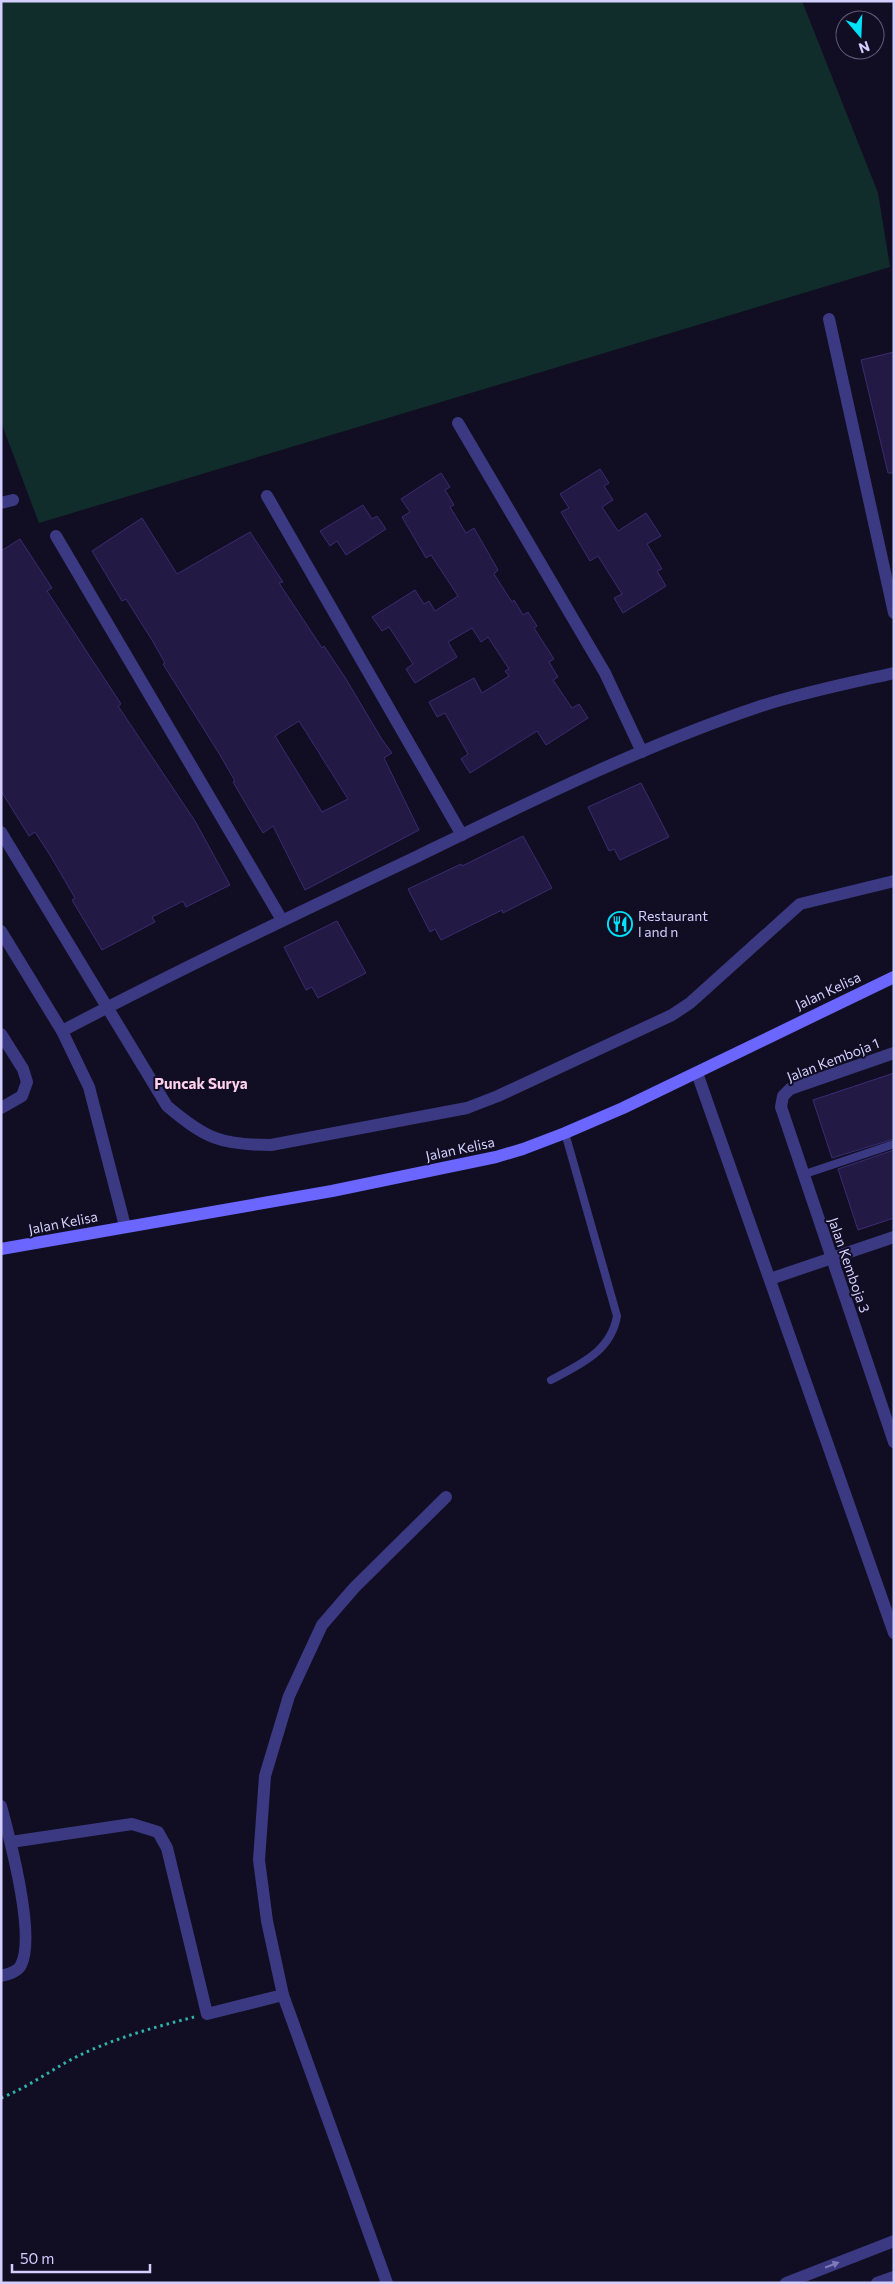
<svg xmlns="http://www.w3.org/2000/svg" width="895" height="2284" font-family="Commissioner,sans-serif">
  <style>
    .green { fill: #112d2b }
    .building { fill: #221a44; stroke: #392c70; fill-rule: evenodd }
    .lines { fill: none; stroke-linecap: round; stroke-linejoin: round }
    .path { stroke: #2eb4ac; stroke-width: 3; stroke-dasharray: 2.5 4; stroke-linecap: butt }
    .lane { stroke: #3b3982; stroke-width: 8 }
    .street { stroke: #3b3982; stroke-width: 12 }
    .secondary { stroke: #6a66ff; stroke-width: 12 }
    .oneway { fill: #807cba }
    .labels { text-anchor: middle; stroke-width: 4; stroke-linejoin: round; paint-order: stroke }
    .poi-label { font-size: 14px; fill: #d5cfff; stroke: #110e23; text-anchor: start }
    .street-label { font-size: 14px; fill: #d5cfff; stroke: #110e23 }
    .neighbourhood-label { font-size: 15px; font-weight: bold; fill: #ffd1ee; stroke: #110e23 }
  </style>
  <rect width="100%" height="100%" fill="#110e23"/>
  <polygon class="green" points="1,1 802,1 878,193 890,267 39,523 1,422"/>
  <g class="building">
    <polygon points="894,352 894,473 888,473 861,360"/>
    <polygon points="600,469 609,483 604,486 613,500 602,507 618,531 646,513 661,536 647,544 662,569 657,571 666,586 623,613 614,598 622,594 598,556 590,561 561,512 569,508 560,494"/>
    <polygon points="441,473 450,487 445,490 454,505 450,507 466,533 474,528 498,570 494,574 512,602 514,600 523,615 528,612 537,626 534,628 554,659 549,662 558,677 553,680 572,708 579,704 588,718 546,745 537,731 470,773 461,759 468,754 445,713 437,717 429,702 474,678 482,693 509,676 505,671 509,669 488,637 481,642 472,628 448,642 457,657 415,683 406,669 413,664 397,639 389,627 382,631 372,617 415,590 424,604 429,601 435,611 458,596 431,555 426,558 402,517 410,512 401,499"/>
    <polygon points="363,505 372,519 377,516 386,529 346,555 337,541 330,546 320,531"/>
    <path d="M142,518L177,574L250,532L283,582L279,583L322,648L324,646L346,679L381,738L392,753L384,758L419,830L305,890L273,826L263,833L233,782L235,781L220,755L163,664L165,663L152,640L126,599L122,601L92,551ZM299,721L348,799L322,812L275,736Z"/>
    <polygon points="20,539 52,588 47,591 121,704 118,706 195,821 230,885 186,907 183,901 152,917 155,922 102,950 72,900 75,898 50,855 35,832 29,836 1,791 1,551"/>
    <polygon points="641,783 669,837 620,860 614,849 609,851 588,807"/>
    <polygon points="523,836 552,888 503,913 502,910 441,940 435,929 430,932 408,889 461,864 462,866"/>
    <polygon points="337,921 366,973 318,998 312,987 306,990 284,947"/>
    <polygon points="894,1073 894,1139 832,1158 813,1100"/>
    <polygon points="894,1150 894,1218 858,1230 838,1169"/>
  </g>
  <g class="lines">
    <path class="path" d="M1,2098C29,2087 52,2069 78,2056C115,2038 155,2027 194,2017"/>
    <g class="lane">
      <polyline points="802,1175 894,1144"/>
      <path d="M551,1380C581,1364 611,1351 617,1316L565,1133"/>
    </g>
    <g class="street">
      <polyline points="829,319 894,613"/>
      <polyline points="458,423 605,673 642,752"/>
      <polyline points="267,496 462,835"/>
      <polyline points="1,503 13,500"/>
      <polyline points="56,536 282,920"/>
      <path d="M1,832L167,1106C205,1138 220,1145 271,1145L467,1108L498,1096L672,1015L690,1003L800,904L894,881"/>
      <polyline points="1,931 62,1031 89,1087 125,1226"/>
      <path d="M62,1031C178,970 296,914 414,858C527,803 642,746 761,706C804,692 849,683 894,673"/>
      <polyline points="1,1034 23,1069 27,1082 22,1096 1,1108"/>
      <polyline points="894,1053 790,1089 783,1096 781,1107 894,1442"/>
      <polyline points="697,1073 894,1633"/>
      <polyline points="770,1279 894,1237"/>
      <path d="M1,1806C10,1839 36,1936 21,1965C18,1972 8,1974 1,1976"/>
      <polyline points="11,1842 132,1824 158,1832 167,1848 207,2014 283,1995"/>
      <polyline points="387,2283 283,1995 267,1921 259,1860 265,1776 289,1696 322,1625 354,1588 446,1497"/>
      <polyline points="786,2283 894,2241"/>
      <polyline points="877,2283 894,2277"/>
    </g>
    <polyline class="secondary" points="1,1249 332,1191 496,1157 523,1149 565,1133 623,1108 894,977"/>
  </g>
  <defs><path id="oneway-solid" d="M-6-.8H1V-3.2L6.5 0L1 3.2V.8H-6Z" transform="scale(1.25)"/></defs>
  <use class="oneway" href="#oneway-solid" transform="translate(832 2265) rotate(-21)"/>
  <defs>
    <symbol id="restaurant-ring" viewBox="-11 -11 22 22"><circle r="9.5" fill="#110e23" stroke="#00e1fa" stroke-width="1.5"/><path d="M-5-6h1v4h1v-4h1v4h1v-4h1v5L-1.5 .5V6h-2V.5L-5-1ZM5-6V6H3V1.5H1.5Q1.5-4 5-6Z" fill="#00e1fa"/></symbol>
  </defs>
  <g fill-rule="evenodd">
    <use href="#restaurant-ring" x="606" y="910" width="28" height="28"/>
  </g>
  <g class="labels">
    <g class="poi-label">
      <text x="638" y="921">Restaurant<tspan x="638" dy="16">l and n</tspan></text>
    </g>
    <g class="street-label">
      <text transform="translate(828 991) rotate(-25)" y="5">Jalan Kelisa</text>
      <text transform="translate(833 1060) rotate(-21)" y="5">Jalan Kemboja 1</text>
      <text transform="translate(460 1149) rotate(-12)" y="5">Jalan Kelisa</text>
      <text transform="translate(63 1223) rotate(-11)" y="5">Jalan Kelisa</text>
      <text transform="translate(849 1265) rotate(71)" y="5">Jalan Kemboja 3</text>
    </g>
    <g class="neighbourhood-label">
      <text x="201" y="1089">Puncak Surya</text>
    </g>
  </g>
  <rect width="895" height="2284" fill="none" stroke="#d5cfff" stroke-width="5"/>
  <g transform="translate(860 35) rotate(161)"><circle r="24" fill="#110e23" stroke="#5f5b7b"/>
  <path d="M0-4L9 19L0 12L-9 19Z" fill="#00e1fa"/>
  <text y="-8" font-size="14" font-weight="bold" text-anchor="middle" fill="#d5cfff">N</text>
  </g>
  <path d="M12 2264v8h138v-8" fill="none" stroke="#d5cfff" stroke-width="2.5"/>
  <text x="20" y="2264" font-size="15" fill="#d5cfff" stroke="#110e23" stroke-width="4" paint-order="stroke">50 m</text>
</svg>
